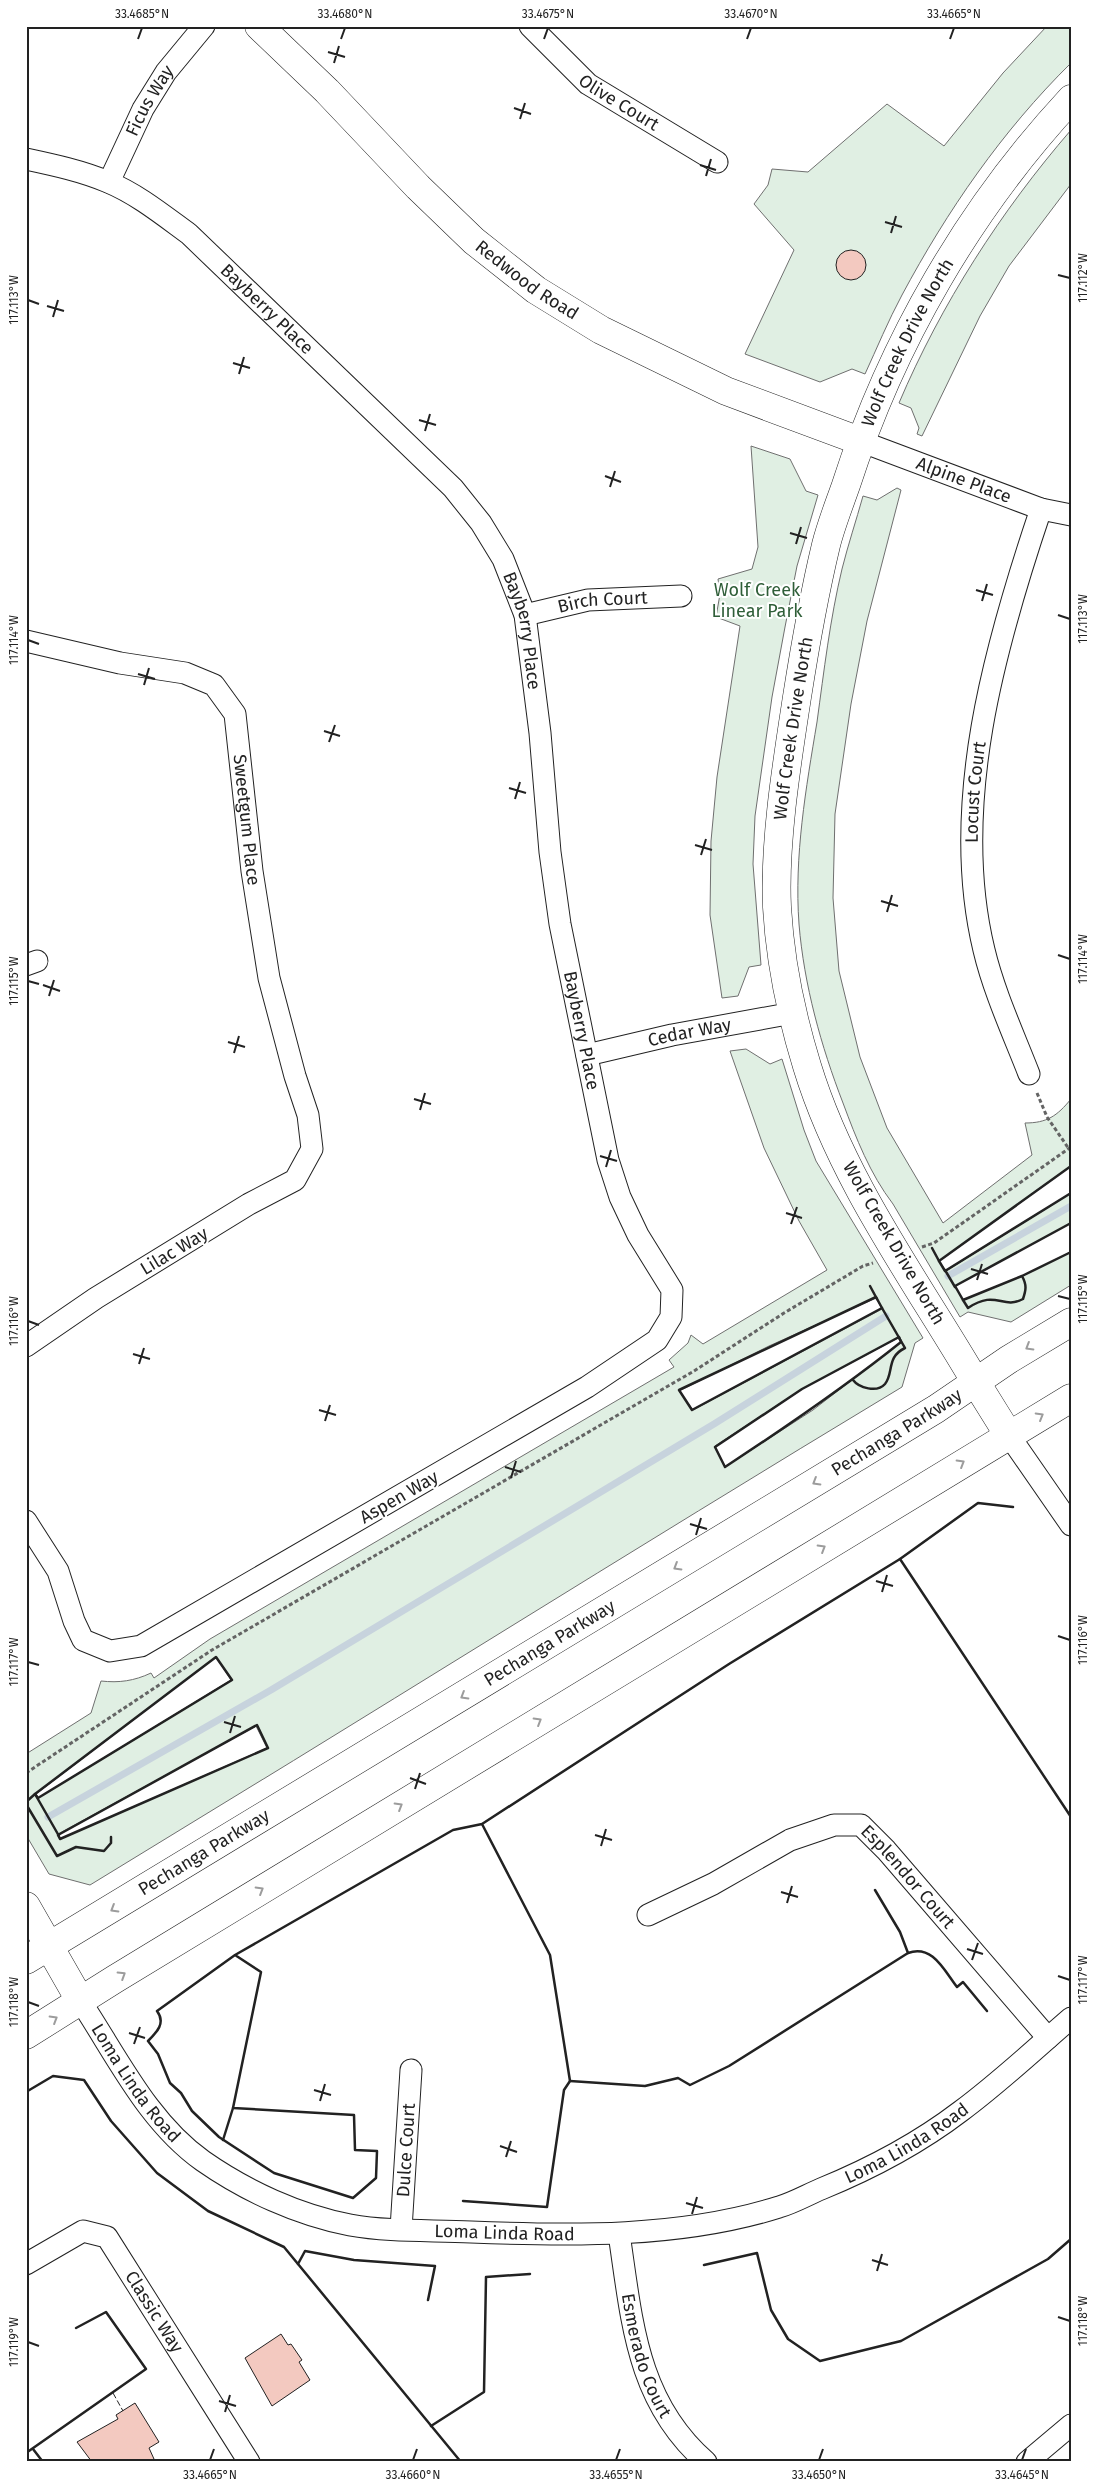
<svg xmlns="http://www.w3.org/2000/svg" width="1097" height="2488" font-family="'Fira Sans',sans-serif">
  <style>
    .green { fill: #e0efe3; stroke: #6f6f6f; fill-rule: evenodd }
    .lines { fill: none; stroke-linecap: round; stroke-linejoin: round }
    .stream { stroke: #c7d3dd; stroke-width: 7 }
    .building { fill: #f3c9c0; stroke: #222 }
    .street-casing { stroke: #222; stroke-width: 23 }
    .secondary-casing { stroke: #222; stroke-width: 29 }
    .primary-casing { stroke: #222; stroke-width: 29 }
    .path { stroke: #646464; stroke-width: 3; stroke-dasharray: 4 2.5; stroke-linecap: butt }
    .street { stroke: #fff; stroke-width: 21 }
    .secondary { stroke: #fff; stroke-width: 28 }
    .primary { stroke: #fff; stroke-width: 28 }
    .fence { stroke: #222; stroke-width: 1; stroke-dasharray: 6 2.5; stroke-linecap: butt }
    .wall { stroke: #222; stroke-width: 2.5 }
    .oneway { stroke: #9c9c9c }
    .ticks { fill: none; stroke: #222; stroke-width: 2 }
    .labels { text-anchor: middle; stroke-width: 4; stroke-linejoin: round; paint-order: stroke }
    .street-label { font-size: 18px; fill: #222; stroke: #fff }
    .park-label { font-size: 18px; fill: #2f5e38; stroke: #fff }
    .neatline { fill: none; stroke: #222; stroke-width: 2 }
    .ticks-label { font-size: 12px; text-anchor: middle; fill: #222 }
  </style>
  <rect width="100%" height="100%" fill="#fff"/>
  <g class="green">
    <path d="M1047,26H1071V63C1002,131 947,211 902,295C888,321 877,348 865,374L852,369L820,382L745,354L794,250L754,204L768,185L772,169L808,172L887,104L944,146L1003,73Z"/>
    <path d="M1071,130V184L1009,266L980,316L922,436L917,434L919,428L911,408L899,403C941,304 1001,211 1071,130Z"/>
    <polygon points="751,446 790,459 806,491 818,495 797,566 785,627 772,697 755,816 753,864 761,965 749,967 738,996 722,998 710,915 711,841 717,777 740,626 716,617 720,594 718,579 752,569 758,547"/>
    <path d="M897,488L901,490L867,621L851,704L835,814L833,898L839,971L860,1057L887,1128L943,1223L1032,1155L1025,1123C1047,1123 1057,1116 1071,1099V1166L939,1261L946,1271L1071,1193V1223L955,1286L963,1300L1022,1276L1071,1252V1285L1011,1322L968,1312L960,1317L893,1204C870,1174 856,1138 843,1103C821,1046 804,985 799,924C794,856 806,788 817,722C824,671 830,619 842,569C848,545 856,521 863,496L877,500Z"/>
    <path d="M746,1049L770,1064L782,1059L804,1130L816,1161L923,1338L915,1343L902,1387C630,1551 362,1720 90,1885L49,1874L26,1835V1754L91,1713L101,1681C119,1683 134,1681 151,1673L154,1678L210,1639L674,1367L669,1360L688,1343L691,1335L703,1344L827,1270L799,1221L764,1148L730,1051ZM876,1298L882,1309L693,1410L679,1391L769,1346ZM898,1338L901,1342L813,1410L725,1467L715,1446L802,1389ZM216,1657L231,1680L38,1798L36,1794ZM256,1726L267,1748L60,1839L58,1834Z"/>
  </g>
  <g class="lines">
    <g class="stream">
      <polyline points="948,1276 1071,1206"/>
      <polyline points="48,1817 271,1690 714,1424 886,1316"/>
    </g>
  </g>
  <g class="building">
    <circle cx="851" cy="265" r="15"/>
    <polygon points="281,2334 288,2345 291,2344 302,2360 299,2362 310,2380 272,2406 245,2358"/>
    <polygon points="135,2403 159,2442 149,2448 154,2459 149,2462 92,2462 77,2442 118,2419 116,2415"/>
  </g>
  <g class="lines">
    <defs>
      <g id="street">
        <path id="s1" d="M530,26L588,84L717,162"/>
        <path id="s2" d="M26,159C54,165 82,171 108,182C137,194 163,215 189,234L453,488L481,523L503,559L525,615L540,733L550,852L560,924L608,1160L620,1197L638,1235L672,1290L671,1317L657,1340L587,1387L141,1646L110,1651L83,1640L74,1621L58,1571L26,1521"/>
        <path id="s3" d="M109,182L143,109L166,72L204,26"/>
        <path id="s4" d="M860,441L1041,509L1071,515"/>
        <path id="s5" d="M525,615L588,600L681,596"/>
        <path id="s6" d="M26,641L120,663L185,673L214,685L235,714L252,871L269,978L295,1076L308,1115L312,1149L295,1180L249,1204L96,1298L26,1346"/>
        <polyline points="26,965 37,961"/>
        <path id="s7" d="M587,1055L672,1035L793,1013"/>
        <path id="s8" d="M1029,1074C1013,1033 994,992 984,950C949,806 995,645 1041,509"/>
        <polyline points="1008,1434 1071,1525"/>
        <path id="s9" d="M648,1915L713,1884L790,1840L834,1825H861L886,1850L1048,2038"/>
        <path id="s10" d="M81,2002C118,2058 148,2122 203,2161C246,2191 298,2215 350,2225C389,2232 431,2230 471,2232C571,2236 681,2238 779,2207C793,2203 807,2195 821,2189C870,2169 919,2143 961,2111C999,2083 1035,2049 1071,2018"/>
        <path id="s11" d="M401,2229L411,2070"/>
        <path id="s12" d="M619,2234C632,2320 636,2401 706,2462"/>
        <path id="s13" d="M26,2264L83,2231L107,2237L249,2462"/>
        <polyline points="1027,2462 1071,2425"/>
      </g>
      <g id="secondary">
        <path id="s14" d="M259,26L327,91L418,187L474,241L536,290L601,330L726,391L860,441"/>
        <path id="s15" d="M975,1381C915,1279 842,1181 807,1066C791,1014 780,961 777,907C774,841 787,762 797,697C805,646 814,595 826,545C831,525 839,505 846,485C892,342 969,209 1071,99"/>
        <polyline points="26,1906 81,2002"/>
      </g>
      <g id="primary">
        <polyline points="975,1381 1008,1434"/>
        <path id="s16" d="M26,1960L936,1409L1008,1360L1071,1322"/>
        <polyline points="26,2035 115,1979 1071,1398"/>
      </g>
    </defs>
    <use href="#street" class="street-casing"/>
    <use href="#secondary" class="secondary-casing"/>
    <use href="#primary" class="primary-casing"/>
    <g class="path">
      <polyline points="1037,1093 1047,1117 1069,1149"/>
      <polyline points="922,1247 934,1243 1071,1147"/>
      <polyline points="26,1773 212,1650 694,1371 784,1313 863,1266 873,1263"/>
    </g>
    <use href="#street" class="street"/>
    <use href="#secondary" class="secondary"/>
    <use href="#primary" class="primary"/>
    <polyline class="fence" points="113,2393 123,2411"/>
    <g class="wall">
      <polyline points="1071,1166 939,1261 945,1271 1071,1193"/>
      <polyline points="1071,1223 955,1286 963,1300 1022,1276 1071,1252"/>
      <polyline points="932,1248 939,1261"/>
      <polyline points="945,1270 955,1287"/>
      <polyline points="870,1286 877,1299"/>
      <polygon points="876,1297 882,1308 692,1410 679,1390"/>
      <path d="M963,1300L968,1308C996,1289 1002,1310 1023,1299C1026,1290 1027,1285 1022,1276"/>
      <path d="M899,1337L901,1342C845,1387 786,1427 725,1467L715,1447L802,1389Z"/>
      <path d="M853,1380C859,1388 877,1393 885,1384C894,1373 886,1357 905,1348L882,1308"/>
      <polyline points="900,1559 1071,1817"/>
      <polygon points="216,1657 232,1680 38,1798 35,1794"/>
      <polygon points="257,1725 268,1748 60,1839 58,1835"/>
      <polyline points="26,1802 35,1794 59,1836"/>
      <polyline points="26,1804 57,1856 76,1847 104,1851 111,1843 111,1837"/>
      <path d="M908,1953C932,1944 944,1970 957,1987L963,1982L987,2011"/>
      <path d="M235,1955L157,2011C166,2023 157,2032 148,2041L158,2054L170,2083L181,2093L192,2111L219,2137L274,2173L353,2198L376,2178L377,2151L355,2150L354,2115L233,2108L261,1972L235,1955L453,1830L482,1824L729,1664L900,1559L978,1503L1013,1507"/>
      <polyline points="570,2081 645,2086 678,2078 690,2085 729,2066 908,1953 900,1932 875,1890"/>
      <polyline points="26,2092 53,2076 84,2080 111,2121 157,2173 208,2211 284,2247 461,2462"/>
      <polyline points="223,2140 233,2108"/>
      <polyline points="463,2201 547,2207 564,2090 570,2081 550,1955 482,1824"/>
      <polyline points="298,2264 305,2251 354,2260 435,2266 428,2300"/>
      <polyline points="704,2265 757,2253 771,2310 788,2339 820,2361 901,2341 1048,2259 1071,2239"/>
      <polyline points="431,2426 484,2392 486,2277 530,2274"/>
      <polyline points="33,2449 43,2462"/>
      <polyline points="26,2453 146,2369 106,2312 76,2328"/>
    </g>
  </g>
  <defs><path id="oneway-chevron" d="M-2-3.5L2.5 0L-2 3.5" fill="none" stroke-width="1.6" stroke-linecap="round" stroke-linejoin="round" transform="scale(1.25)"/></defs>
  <g class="oneway">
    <use href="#oneway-chevron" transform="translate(1029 1347) rotate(149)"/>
    <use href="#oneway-chevron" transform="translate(1040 1416) rotate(-30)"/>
    <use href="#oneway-chevron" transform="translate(961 1463) rotate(-31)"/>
    <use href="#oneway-chevron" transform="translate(816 1482) rotate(149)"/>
    <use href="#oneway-chevron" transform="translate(822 1548) rotate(-31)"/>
    <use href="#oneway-chevron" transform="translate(677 1567) rotate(149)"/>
    <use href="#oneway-chevron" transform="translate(464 1696) rotate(149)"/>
    <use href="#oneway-chevron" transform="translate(538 1721) rotate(-31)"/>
    <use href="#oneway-chevron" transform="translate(399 1806) rotate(-31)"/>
    <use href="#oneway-chevron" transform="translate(260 1890) rotate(-31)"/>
    <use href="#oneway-chevron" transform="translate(114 1909) rotate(149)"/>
    <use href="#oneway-chevron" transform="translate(122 1975) rotate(-32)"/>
    <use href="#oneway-chevron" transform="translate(54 2019) rotate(-31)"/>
  </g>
  <path class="ticks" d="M138,39L142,28M341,39L345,28M544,39L548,28M747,39L751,28M950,39L954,28M328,52L345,57M334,63L339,46M514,108L531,114M520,119L525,103M700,165L716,170M706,176L711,159M885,222L902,227M891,233L896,216M1058,275L1070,278M28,300L39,304M47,306L64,311M53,317L58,300M233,363L250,368M239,374L244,357M419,420L436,425M425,431L430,414M605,476L621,482M610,487L615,471M790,533L807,538M796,544L801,527M976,590L993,595M982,601L987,584M1058,615L1070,619M28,640L39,644M138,674L155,679M144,685L149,668M324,731L340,736M329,742L335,725M509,788L526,793M515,799L520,782M695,845L712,850M701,855L706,839M881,901L898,906M887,912L892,895M1058,955L1070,959M28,981L39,984M43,985L60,991M49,996L54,980M228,1042L245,1047M234,1053L239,1036M414,1099L431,1104M420,1110L425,1093M600,1156L617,1161M606,1167L611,1150M786,1213L802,1218M791,1224L797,1207M971,1269L988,1274M977,1280L982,1264M1058,1296L1070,1299M28,1321L39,1325M133,1354L150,1359M139,1364L144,1348M319,1410L336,1415M325,1421L330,1405M505,1467L521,1472M511,1478L516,1461M690,1524L707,1529M696,1535L701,1518M876,1581L893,1586M882,1592L887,1575M1058,1636L1070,1640M28,1662L39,1665M224,1722L241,1727M230,1733L235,1716M410,1778L426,1784M415,1789L420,1773M595,1835L612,1840M601,1846L606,1829M781,1892L798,1897M787,1903L792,1886M967,1949L983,1954M972,1960L978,1943M1058,1976L1070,1980M28,2002L39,2006M129,2033L145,2038M134,2044L140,2027M314,2090L331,2095M320,2101L325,2084M500,2146L517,2152M506,2157L511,2141M686,2203L703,2208M692,2214L697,2197M872,2260L888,2265M877,2271L882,2254M1058,2317L1070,2321M28,2342L39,2346M219,2401L236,2406M225,2412L230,2395M210,2460L214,2449M413,2460L417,2449M616,2460L620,2449M819,2460L823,2449M1022,2460L1026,2449"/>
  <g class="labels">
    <g class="street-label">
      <text dy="6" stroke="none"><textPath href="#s3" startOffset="91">Ficus Way</textPath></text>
      <text dy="6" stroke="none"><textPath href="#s1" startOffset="118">Olive Court</textPath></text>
      <text dy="6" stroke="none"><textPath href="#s14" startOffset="370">Redwood Road</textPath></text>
      <text dy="6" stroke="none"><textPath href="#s2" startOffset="290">Bayberry Place</textPath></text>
      <text dy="6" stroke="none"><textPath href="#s15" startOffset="1105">Wolf Creek Drive North</textPath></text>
      <text dy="6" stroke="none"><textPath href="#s4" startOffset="111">Alpine Place</textPath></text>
      <text dy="6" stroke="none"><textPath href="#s5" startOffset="79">Birch Court</textPath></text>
      <text dy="6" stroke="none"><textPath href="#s2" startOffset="710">Bayberry Place</textPath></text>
      <text dy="6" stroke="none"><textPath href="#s15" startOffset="700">Wolf Creek Drive North</textPath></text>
      <text dy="6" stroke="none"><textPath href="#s8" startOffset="291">Locust Court</textPath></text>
      <text dy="6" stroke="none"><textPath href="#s6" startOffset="336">Sweetgum Place</textPath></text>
      <text dy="6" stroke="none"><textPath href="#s2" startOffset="1115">Bayberry Place</textPath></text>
      <text dy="6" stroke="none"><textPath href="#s7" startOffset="105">Cedar Way</textPath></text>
      <text transform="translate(894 1243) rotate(60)" y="6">Wolf Creek Drive North</text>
      <text transform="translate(174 1251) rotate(-31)" y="6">Lilac Way</text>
      <text dy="6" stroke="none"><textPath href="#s16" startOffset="1018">Pechanga Parkway</textPath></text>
      <text transform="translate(399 1497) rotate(-30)" y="6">Aspen Way</text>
      <text dy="6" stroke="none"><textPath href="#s16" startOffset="612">Pechanga Parkway</textPath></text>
      <text dy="6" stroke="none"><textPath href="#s16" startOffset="208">Pechanga Parkway</textPath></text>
      <text dy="6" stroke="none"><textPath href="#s9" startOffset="304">Esplendor Court</textPath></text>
      <text dy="6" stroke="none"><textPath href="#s10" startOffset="98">Loma Linda Road</textPath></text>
      <text dy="6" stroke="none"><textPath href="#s10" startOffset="938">Loma Linda Road</textPath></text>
      <text dy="6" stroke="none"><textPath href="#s11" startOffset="79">Dulce Court</textPath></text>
      <text dy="6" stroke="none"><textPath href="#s10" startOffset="518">Loma Linda Road</textPath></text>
      <text dy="6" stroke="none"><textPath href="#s13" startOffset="179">Classic Way</textPath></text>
      <text dy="6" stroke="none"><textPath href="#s12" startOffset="125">Esmerado Court</textPath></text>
    </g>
    <g class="park-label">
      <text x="757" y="596">Wolf Creek<tspan x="757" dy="21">Linear Park</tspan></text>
    </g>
  </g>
  <rect width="1097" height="2488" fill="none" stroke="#ffffff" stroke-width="55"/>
  <rect x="28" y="28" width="1042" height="2432" class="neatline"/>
  <g class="ticks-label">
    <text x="142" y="18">33.4685°N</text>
    <text x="345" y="18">33.4680°N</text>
    <text x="548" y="18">33.4675°N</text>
    <text x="751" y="18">33.4670°N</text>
    <text x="954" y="18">33.4665°N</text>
    <text transform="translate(1083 278) rotate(-90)" y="4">117.112°W</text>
    <text transform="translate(14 300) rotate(-90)" y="4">117.113°W</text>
    <text transform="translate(1083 619) rotate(-90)" y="4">117.113°W</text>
    <text transform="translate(14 640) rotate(-90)" y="4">117.114°W</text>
    <text transform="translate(1083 959) rotate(-90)" y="4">117.114°W</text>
    <text transform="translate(14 981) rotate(-90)" y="4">117.115°W</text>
    <text transform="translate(1083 1299) rotate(-90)" y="4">117.115°W</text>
    <text transform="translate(14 1321) rotate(-90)" y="4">117.116°W</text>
    <text transform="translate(1083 1640) rotate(-90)" y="4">117.116°W</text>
    <text transform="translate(14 1662) rotate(-90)" y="4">117.117°W</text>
    <text transform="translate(1083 1980) rotate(-90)" y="4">117.117°W</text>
    <text transform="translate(14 2002) rotate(-90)" y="4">117.118°W</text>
    <text transform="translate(1083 2321) rotate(-90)" y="4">117.118°W</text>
    <text transform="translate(14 2342) rotate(-90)" y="4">117.119°W</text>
    <text x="210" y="2479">33.4665°N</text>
    <text x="413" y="2479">33.4660°N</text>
    <text x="616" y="2479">33.4655°N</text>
    <text x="819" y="2479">33.4650°N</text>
    <text x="1022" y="2479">33.4645°N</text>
  </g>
</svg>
